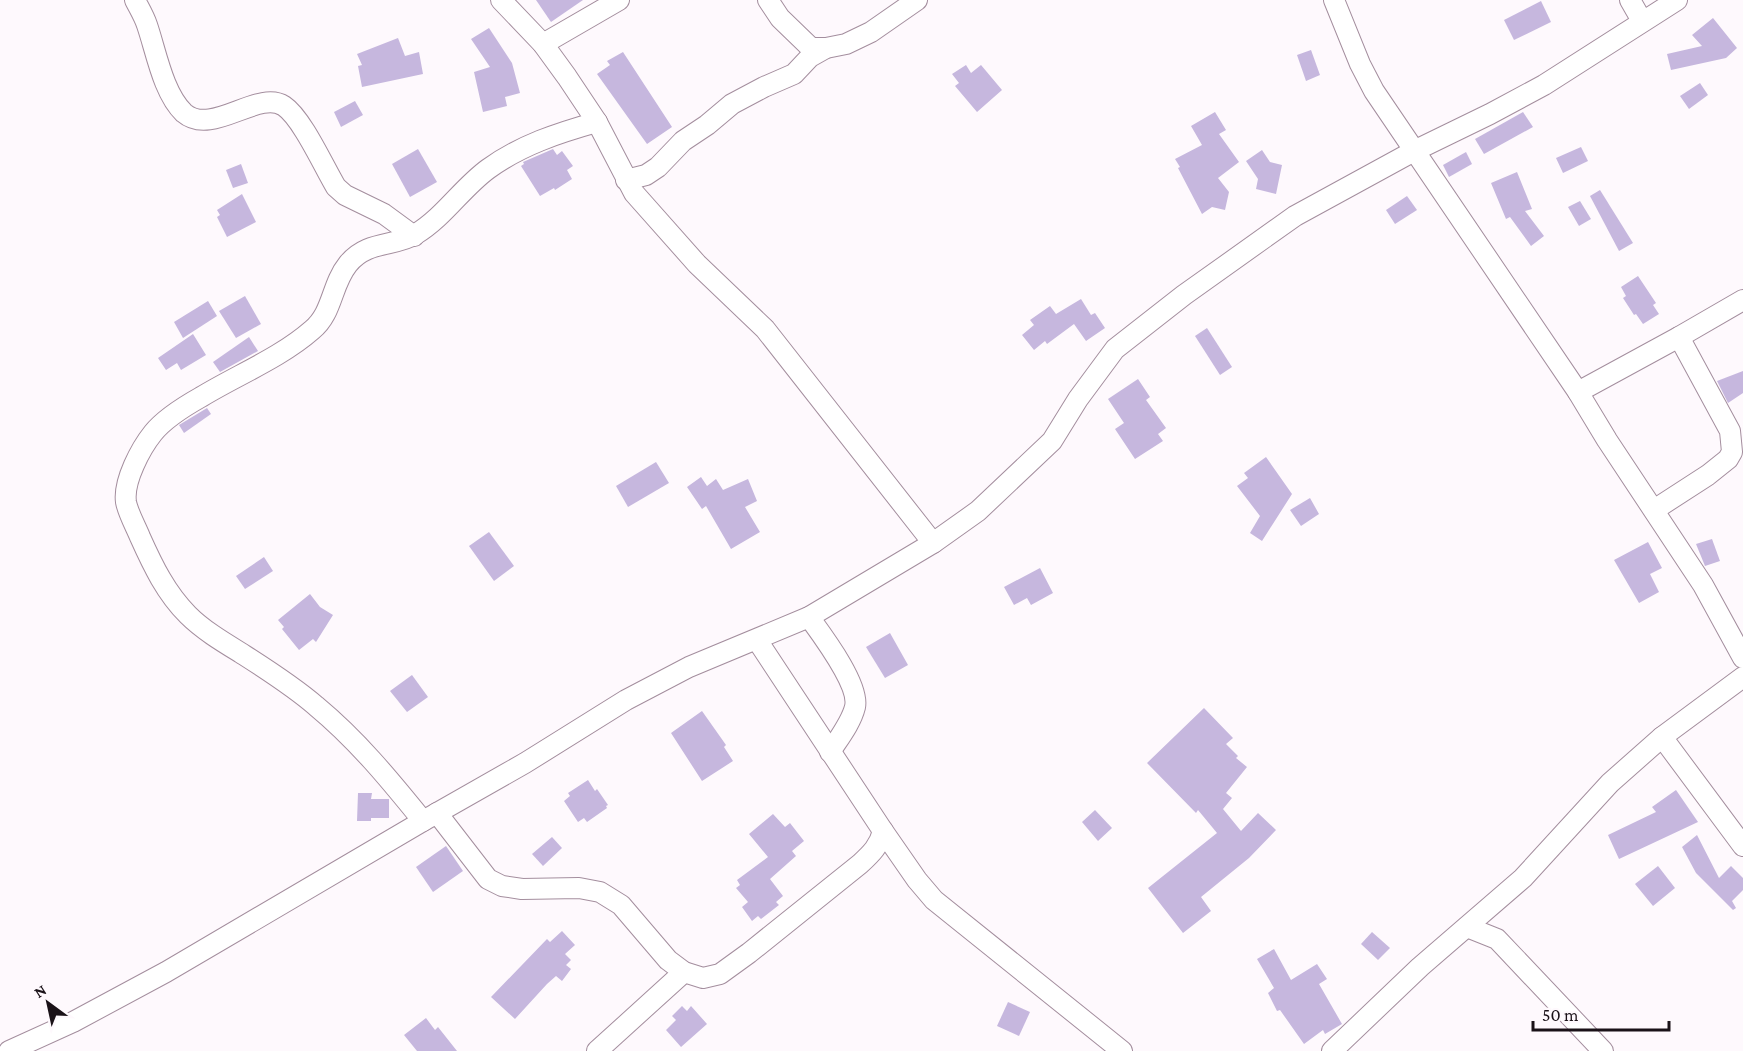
<svg xmlns="http://www.w3.org/2000/svg" width="1743" height="1051" font-family="'Crimson Pro',serif">
  <style>
    .building { fill: #c6b7de }
    .lines { fill: none; stroke-linecap: round; stroke-linejoin: round }
    .minor-casing { stroke: #a48e9e; stroke-width: 22 }
    .minor { stroke: #fff; stroke-width: 20 }
  </style>
  <rect width="100%" height="100%" fill="#fef9fd"/>
  <g class="building">
    <polygon points="536,0 583,0 551,22"/>
    <polygon points="1541,1 1551,22 1514,40 1504,20"/>
    <polygon points="1713,18 1737,48 1726,58 1671,70 1667,54 1702,46 1692,35"/>
    <polygon points="489,28 512,63 520,93 505,97 507,106 483,112 474,72 490,67 471,39"/>
    <polygon points="398,38 405,56 419,52 423,74 362,87 358,66 362,65 357,54"/>
    <polygon points="1311,50 1320,75 1306,81 1297,55"/>
    <polygon points="623,52 672,127 647,144 597,74 610,65 607,61"/>
    <polygon points="966,65 971,73 981,65 1002,90 977,112 955,86 959,83 952,74"/>
    <polygon points="1700,83 1708,95 1689,109 1680,96"/>
    <polygon points="355,101 363,115 341,127 334,112"/>
    <polygon points="1215,112 1226,130 1219,134 1239,162 1218,178 1229,192 1225,210 1212,207 1202,214 1178,168 1180,167 1175,159 1202,145 1191,126"/>
    <polygon points="1523,112 1533,127 1484,154 1475,139"/>
    <polygon points="1581,147 1588,161 1563,173 1556,158"/>
    <polygon points="418,149 437,182 410,197 392,164"/>
    <polygon points="553,149 557,155 562,151 573,166 567,170 572,179 555,190 554,188 540,196 521,166 524,164 523,162"/>
    <polygon points="1262,150 1270,162 1282,165 1276,194 1256,189 1258,179 1246,161"/>
    <polygon points="1466,152 1472,164 1449,177 1443,165"/>
    <polygon points="241,164 248,183 233,188 226,170"/>
    <polygon points="1517,172 1532,209 1525,211 1544,236 1531,246 1510,217 1506,219 1491,183"/>
    <polygon points="1600,190 1633,243 1619,251 1590,196"/>
    <polygon points="242,194 256,222 227,237 217,217 220,215 217,210"/>
    <polygon points="1407,196 1417,210 1395,224 1386,210"/>
    <polygon points="1580,201 1591,219 1579,226 1568,207"/>
    <polygon points="1638,276 1656,303 1653,305 1659,314 1643,324 1636,314 1634,315 1623,298 1626,296 1621,287"/>
    <polygon points="245,296 261,324 236,338 219,311"/>
    <polygon points="1081,299 1091,315 1095,313 1105,328 1086,341 1074,324 1047,344 1045,341 1034,350 1022,335 1034,325 1030,320 1050,306 1056,314"/>
    <polygon points="208,301 217,316 183,338 174,322"/>
    <polygon points="1207,328 1232,367 1220,375 1195,336"/>
    <polygon points="193,334 206,355 181,370 177,363 166,370 158,358"/>
    <polygon points="249,337 258,351 220,372 213,362"/>
    <polygon points="1743,371 1743,393 1728,403 1717,381"/>
    <polygon points="1138,379 1150,397 1146,400 1166,428 1158,434 1163,441 1135,459 1115,429 1124,423 1108,399"/>
    <polygon points="207,408 211,414 184,433 179,425"/>
    <polygon points="1266,457 1292,494 1262,541 1250,533 1260,516 1237,486 1248,478 1244,473"/>
    <polygon points="656,462 669,483 628,507 616,486"/>
    <polygon points="701,477 707,486 716,479 723,490 748,479 757,501 745,507 760,532 731,549 706,506 702,509 687,487"/>
    <polygon points="1310,498 1319,514 1301,526 1290,510"/>
    <polygon points="489,532 514,566 494,581 469,546"/>
    <polygon points="1712,539 1720,561 1705,566 1696,544"/>
    <polygon points="1648,542 1662,568 1650,574 1659,592 1639,603 1614,560"/>
    <polygon points="264,557 273,571 245,589 236,576"/>
    <polygon points="1040,568 1053,593 1031,605 1027,598 1014,605 1004,587"/>
    <polygon points="310,594 320,607 333,615 316,642 313,639 299,650 282,629 284,627 278,620"/>
    <polygon points="890,633 908,665 885,678 866,647"/>
    <polygon points="412,675 428,697 407,712 390,691"/>
    <polygon points="1204,708 1233,738 1226,744 1238,756 1236,758 1247,767 1226,793 1232,798 1223,809 1241,831 1258,813 1276,830 1249,858 1201,897 1211,911 1183,933 1148,888 1217,833 1198,810 1196,813 1147,763"/>
    <polygon points="702,711 726,745 724,747 733,761 702,781 671,733"/>
    <polygon points="588,780 595,791 597,789 608,805 606,806 607,808 587,822 584,818 578,822 564,801 570,796 568,793"/>
    <polygon points="1676,790 1698,822 1619,859 1608,835 1656,812 1652,807"/>
    <polygon points="358,793 372,793 371,799 389,799 389,818 371,818 371,821 357,821"/>
    <polygon points="1095,810 1112,828 1098,841 1082,822"/>
    <polygon points="773,814 785,827 790,823 804,841 792,851 796,856 770,879 783,896 776,902 779,905 761,919 758,916 752,921 742,907 748,902 736,888 740,885 737,880 768,857 749,834"/>
    <polygon points="1697,835 1719,878 1731,866 1743,878 1743,890 1732,901 1736,908 1733,910 1696,873 1682,847"/>
    <polygon points="552,837 562,848 543,866 532,854"/>
    <polygon points="446,846 463,871 433,892 416,867"/>
    <polygon points="1658,866 1675,888 1653,906 1635,884"/>
    <polygon points="562,931 575,945 565,954 571,960 566,965 571,969 562,981 556,976 547,984 515,1019 491,997 547,939 550,942"/>
    <polygon points="1372,932 1390,948 1378,960 1361,944"/>
    <polygon points="1274,949 1291,980 1317,964 1327,979 1319,984 1342,1024 1325,1034 1323,1030 1304,1044 1280,1010 1277,1011 1268,993 1274,988 1257,959"/>
    <polygon points="1008,1002 1030,1012 1019,1036 997,1026"/>
    <polygon points="682,1006 687,1011 691,1006 707,1024 681,1047 666,1030 676,1020 672,1016"/>
    <polygon points="426,1018 435,1030 438,1027 457,1051 417,1051 404,1035"/>
  </g>
  <g class="lines">
    <defs>
      <g id="minor">
        <path d="M135,0C139,8 144,16 147,25C156,51 163,93 184,113C212,137 258,89 284,106C302,118 324,167 336,187L345,195L384,214L414,236"/>
        <polyline points="501,0 543,44 567,77 597,122 634,193 697,264 765,329 933,543"/>
        <polyline points="768,0 780,18 811,48 826,48"/>
        <polyline points="1334,0 1360,64 1374,91 1578,392 1607,440 1703,585 1743,658"/>
        <polyline points="1630,0 1642,21"/>
        <polyline points="543,44 619,0"/>
        <polyline points="626,180 646,175 658,167 683,141 707,125 732,104 764,87 794,74 810,57 826,48 846,44 871,32 917,0"/>
        <polyline points="1578,392 1679,337 1743,300"/>
        <polyline points="1654,510 1708,475 1728,459 1732,452 1730,431 1679,337"/>
        <path d="M809,617C822,635 860,685 855,707C851,723 839,738 830,752"/>
        <polyline points="757,640 883,831 917,880 934,900 1122,1051"/>
        <polyline points="1662,737 1743,846"/>
        <path d="M437,813L488,879L502,886L522,889L579,888L600,892L621,905L668,960L684,972L703,978L720,974L749,953L860,864C872,853 879,846 883,831"/>
        <path d="M423,821C389,779 357,740 316,706C293,686 266,669 241,653C223,642 203,630 188,615C166,593 153,566 140,537C136,527 128,513 126,502C123,481 141,448 153,433C165,418 185,406 201,397C237,375 280,358 312,330C333,313 331,285 348,264C367,240 395,247 416,234C444,217 462,188 488,169C521,145 558,133 597,122"/>
        <polyline points="1467,927 1497,939 1603,1051"/>
        <polyline points="9,1051 73,1022 166,972 423,821 525,763 626,700 689,667 809,617 933,543 978,511 1052,441 1078,399 1115,349 1184,295 1295,216 1414,151 1490,114 1544,85 1677,0"/>
        <polyline points="597,1051 684,972"/>
        <polyline points="1332,1051 1420,967 1523,878 1610,783 1662,737 1743,677"/>
      </g>
    </defs>
    <use href="#minor" class="minor-casing"/>
    <use href="#minor" class="minor"/>
  </g>
  <g transform="translate(48 1003) rotate(327)" stroke="#fef9fd" stroke-width="4.5" paint-order="stroke">
  <path d="M0-4.5L10 22L0 15L-10 22Z" fill="#1a1218"/>
  <text y="-9" font-size="16" font-weight="bold" text-anchor="middle" fill="#1a1218">N</text>
  </g>
  <path d="M1533 1021v9h136v-9" fill="none" stroke="#1a1218" stroke-width="3"/>
  <text x="1542" y="1021" font-size="18" fill="#1a1218" stroke="#fef9fd" stroke-width="4.5" paint-order="stroke">50 m</text>
</svg>
